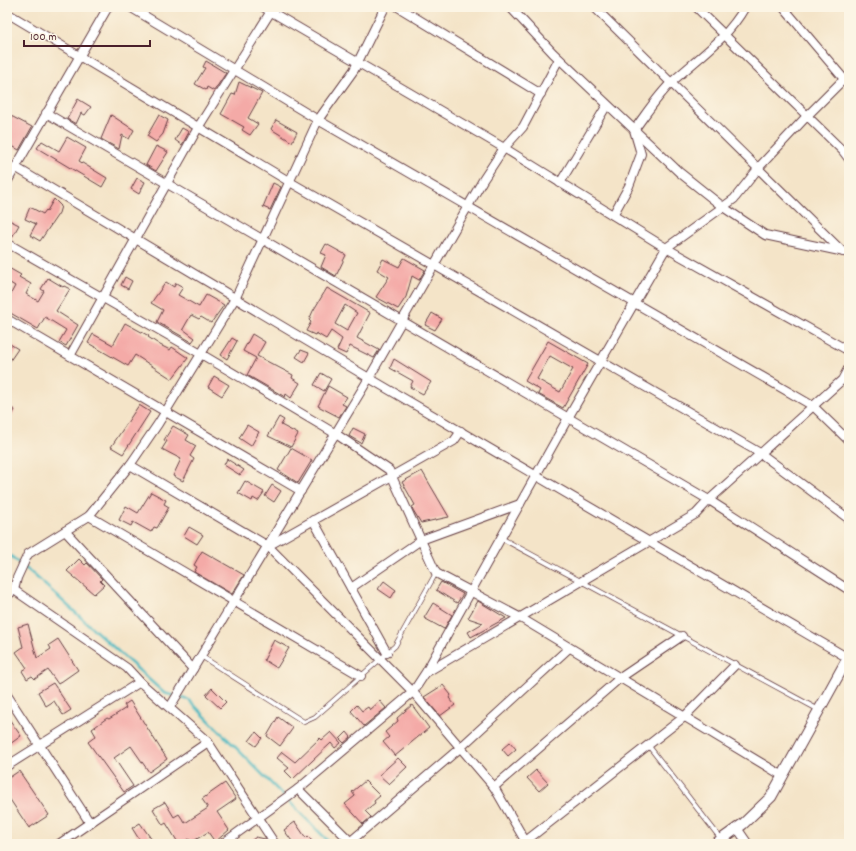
<svg xmlns="http://www.w3.org/2000/svg" width="856" height="851" font-family="Dekko,sans-serif">
  <rect width="100%" height="100%" fill="#fcf5e5"/>
  <filter id="ink" filterUnits="userSpaceOnUse"><feTurbulence type="fractalNoise" baseFrequency=".025" numOctaves="2"/><feDisplacementMap in="SourceGraphic" scale="8" xChannelSelector="R" yChannelSelector="G"/><feConvolveMatrix kernelMatrix="1 2 1 2 8 2 1 2 1" color-interpolation-filters="sRGB"/></filter>
  <filter id="wash" filterUnits="userSpaceOnUse"><feTurbulence type="fractalNoise" baseFrequency=".012" numOctaves="4" result="noise"/><feDisplacementMap in="SourceGraphic" scale="16" xChannelSelector="R" yChannelSelector="G"/><feGaussianBlur stdDeviation="0.9" result="paint"/><feColorMatrix in="noise" values="0 0 0 0 0 0 0 0 0 0 0 0 0 0 0 0 0 1.4 0 .05"/><feComposite in="paint" operator="in"/></filter>
  <g filter="url(#wash)">
    <rect width="100%" height="100%" fill="#f4e4c8"/>
    <g fill="none" stroke-linecap="round" stroke-linejoin="round">
      <path stroke="#4ab9c2" stroke-width="2.5" d="M7,553L34,575L164,693L189,700L331,844"/>
    </g>
    <g id="blocks">
      <g fill="#f4aaa7" fill-rule="evenodd">
        <path d="M206,61L226,73L214,91L207,87L206,90L195,84L205,68L203,67Z"/>
        <path d="M239,82L262,93L248,118L258,124L250,135L242,130L244,127L221,114L232,94L235,95Z"/>
        <path d="M78,99L91,107L85,115L81,113L76,124L67,119Z"/>
        <path d="M111,115L134,130L129,139L122,135L119,149L101,139Z"/>
        <path d="M159,115L168,120L163,134L156,142L147,136Z"/>
        <path d="M11,116L32,127L19,150L7,143V124Z"/>
        <path d="M276,120L297,132L292,142L271,129Z"/>
        <path d="M182,128L189,132L182,145L175,140Z"/>
        <path d="M67,137L86,148L79,161L107,178L102,187L37,148L42,141L59,151Z"/>
        <path d="M156,146L168,152L156,171L146,165Z"/>
        <path d="M137,178L145,182L139,194L131,189Z"/>
        <path d="M273,183L281,187L270,210L263,207Z"/>
        <path d="M54,199L61,206L59,213L40,241L30,235L36,224L25,219L30,207L43,214L46,210L47,211Z"/>
        <path d="M7,219L19,225L11,239L7,238Z"/>
        <path d="M326,244L346,255L336,276L321,267L326,255L321,253Z"/>
        <path d="M404,258L425,270L419,280L412,276L406,297L398,309L376,297L389,277L377,270L383,259L399,267Z"/>
        <path d="M7,267L21,275L19,277L31,284L26,294L38,301L44,291L41,289L48,278L63,287L64,286L70,289L56,311L78,325L66,346L59,342L66,330L45,317L38,329L7,311V301L15,286L7,281Z"/>
        <path d="M125,277L132,281L128,289L121,285Z"/>
        <path d="M166,282L174,287L176,283L183,287L178,295L199,307L206,295L224,305L211,323L201,317L199,319L191,315L183,329L195,338L192,342L157,322L163,310L151,303Z"/>
        <path d="M327,288L370,313L357,338L379,350L374,358L350,346L346,354L337,350L342,339L331,331L326,339L316,333L315,335L306,331L311,322L309,320L313,311ZM345,305L357,313L347,331L335,324Z"/>
        <path d="M432,313L442,319L435,330L425,325Z"/>
        <path d="M125,323L149,336L148,337L160,345L170,350L172,347L188,358L172,379L135,355L128,366L88,343L93,334L113,345Z"/>
        <path d="M252,334L265,342L257,356L293,375L292,378L300,383L291,398L286,394L285,397L247,375L256,358L243,351Z"/>
        <path d="M232,338L237,341L227,359L221,355Z"/>
        <path d="M548,341L588,364L563,408L538,394L540,390L525,381ZM550,356L573,369L560,392L537,379Z"/>
        <path d="M10,344L18,349L7,365V348Z"/>
        <path d="M301,350L309,353L304,362L296,357Z"/>
        <path d="M394,359L431,382L423,394L410,387L413,381L390,368Z"/>
        <path d="M321,373L331,379L324,391L314,385Z"/>
        <path d="M214,376L229,385L222,396L208,387Z"/>
        <path d="M328,386L347,397L342,404L346,406L339,417L318,406Z"/>
        <path d="M139,405L150,412L123,454L111,447Z"/>
        <path d="M7,406L15,410L7,424Z"/>
        <path d="M279,417L284,420L281,425L298,434L291,447L268,436Z"/>
        <path d="M247,425L259,432L251,446L239,438Z"/>
        <path d="M173,426L189,435L186,440L196,446L190,456L194,459L183,481L173,476L181,459L162,449L167,441L164,440Z"/>
        <path d="M353,428L365,434L361,443L349,436Z"/>
        <path d="M291,448L312,460L298,483L278,470Z"/>
        <path d="M227,459L244,470L240,475L224,465Z"/>
        <path d="M422,471L449,517L421,523L413,510L412,507L415,505L402,482Z"/>
        <path d="M245,481L264,492L258,501L253,498L252,501L238,493Z"/>
        <path d="M272,485L281,491L274,502L265,496Z"/>
        <path d="M151,492L166,500L164,504L169,507L157,528L154,527L151,532L133,522L131,526L119,520L126,506L138,513Z"/>
        <path d="M189,527L203,535L197,544L184,536Z"/>
        <path d="M202,551L244,575L232,594L194,572L197,567L194,565Z"/>
        <path d="M79,559L85,565L87,563L102,579L100,581L104,585L94,594L67,571Z"/>
        <path d="M384,581L396,590L391,598L378,589Z"/>
        <path d="M441,582L463,594L457,603L436,590Z"/>
        <path d="M478,601L506,618L471,637L468,632L483,623L468,618Z"/>
        <path d="M433,603L452,615L444,629L424,618Z"/>
        <path d="M28,624L37,658L51,649L49,645L58,639L78,670L58,684L48,670L35,679L32,676L27,679L22,671L27,668L16,652L23,647L18,627Z"/>
        <path d="M274,640L289,648L277,668L264,660Z"/>
        <path d="M53,683L71,710L63,715L54,701L46,706L38,692Z"/>
        <path d="M443,685L451,695L449,698L455,705L440,716L424,697Z"/>
        <path d="M212,688L226,702L220,708L206,695Z"/>
        <path d="M130,701L167,759L149,772L131,746L114,758L133,786L124,792L88,742L96,736L92,729L107,718L109,719L126,708L124,705Z"/>
        <path d="M380,701L386,708L364,726L351,711L357,705L362,711L368,707L370,710Z"/>
        <path d="M412,705L429,728L395,756L383,742L389,737L385,732L398,721L397,718Z"/>
        <path d="M7,716L21,736L10,744L7,741Z"/>
        <path d="M278,717L293,728L280,746L267,736Z"/>
        <path d="M256,732L262,738L256,746L249,741Z"/>
        <path d="M331,732L341,743L335,748L331,743L293,779L285,771L289,768L277,758L282,752L295,762L320,738L322,740Z"/>
        <path d="M347,732L351,737L344,743L340,739Z"/>
        <path d="M510,742L516,749L508,756L502,749Z"/>
        <path d="M398,758L407,767L389,784L379,775Z"/>
        <path d="M536,770L548,783L539,791L527,778Z"/>
        <path d="M19,771L49,815L29,828L7,795V779Z"/>
        <path d="M365,781L380,796L374,801L375,803L365,811L371,817L363,824L345,804L355,796L352,792Z"/>
        <path d="M225,783L236,799L217,812L229,830L215,842L208,832L192,842L189,839L179,844L166,823L163,825L153,809L165,802L174,817L179,814L185,823L208,808L202,799Z"/>
        <path d="M295,822L306,838L308,836L314,844H294L284,830Z"/>
        <path d="M140,823L152,840L146,844H142L132,828Z"/>
        <path d="M256,837L265,839L268,844H255L252,840Z"/>
      </g>
    </g>
  </g>
  <g filter="url(#ink)">
    <use href="#blocks" fill-opacity="0" stroke="#643d43" stroke-width="1"/>
    <g fill="none" stroke-linecap="round" stroke-linejoin="round">
      <g stroke="#643d43" stroke-width="5.5">
        <g id="service">
          <path d="M501,538L819,710"/>
          <path d="M201,656L304,722L315,717L395,646L436,573"/>
          <path d="M648,745L721,839"/>
        </g>
      </g>
      <g stroke="#643d43" stroke-width="10">
        <g id="minor">
          <path d="M130,7L318,120L813,406L849,441"/>
          <path d="M263,7L504,148L666,248L849,351"/>
          <path d="M398,7L541,94"/>
          <path d="M510,7L553,53L679,172L723,207L765,235L849,253"/>
          <path d="M594,7L843,252"/>
          <path d="M696,7L843,151L849,159"/>
          <path d="M783,7L849,85"/>
          <path d="M847,7L849,10"/>
          <path d="M7,13L290,182L760,453L849,519"/>
          <path d="M46,113L709,500L849,590"/>
          <path d="M15,167L369,378L848,658"/>
          <path d="M7,182L108,7"/>
          <path d="M560,183L607,105"/>
          <path d="M613,215L629,186L641,154L634,130C646,114 658,95 673,81C699,57 727,39 745,7"/>
          <path d="M7,243L201,354L336,434L389,470L436,573L519,617L783,776"/>
          <path d="M7,319L301,491"/>
          <path d="M70,356L199,126L273,8"/>
          <path d="M130,465L268,546L413,692L494,787L527,844"/>
          <path d="M89,516L361,676"/>
          <path d="M313,520L387,653"/>
          <path d="M65,531L193,669"/>
          <path d="M268,546L454,441L461,431"/>
          <path d="M351,588L421,540L520,504"/>
          <path d="M14,590L127,668L140,682L208,742L275,844"/>
          <path d="M7,596L14,590L17,578L28,554L89,516L130,465L158,424L236,297L318,120L354,70L385,7"/>
          <path d="M427,672L696,514L709,500L842,380L849,367"/>
          <path d="M7,695L90,823"/>
          <path d="M170,707L369,378L483,180L504,148L523,127L559,59"/>
          <path d="M7,766L140,682"/>
          <path d="M494,787L620,678L682,636"/>
          <path d="M298,789L353,844"/>
          <path d="M737,828L748,844"/>
          <path d="M351,841L460,748L569,648"/>
          <path d="M59,844L208,742"/>
          <path d="M222,844L298,789L413,692L426,672L568,418L666,248L734,199L761,165L806,117L840,83L849,77"/>
          <path d="M522,844L684,717L735,665"/>
        </g>
      </g>
      <g stroke="#643d43" stroke-width="12">
        <path id="tertiary" d="M715,844L743,824L771,797L849,656"/>
      </g>
      <use href="#service" stroke="#fff" stroke-width="4"/>
      <use href="#minor" stroke="#fff" stroke-width="8"/>
      <use href="#tertiary" stroke="#fff" stroke-width="10"/>
    </g>
  </g>
  <rect width="856" height="851" fill="none" stroke="#fcf5e5" stroke-width="24"/>
  <path d="M24 40v6h126v-6" fill="none" stroke="#4a1f2b" stroke-width="2"/>
  <text x="30" y="40" font-size="12" fill="#4a1f2b" stroke="#fcf5e5" stroke-width="3" paint-order="stroke">100 m</text>
</svg>
